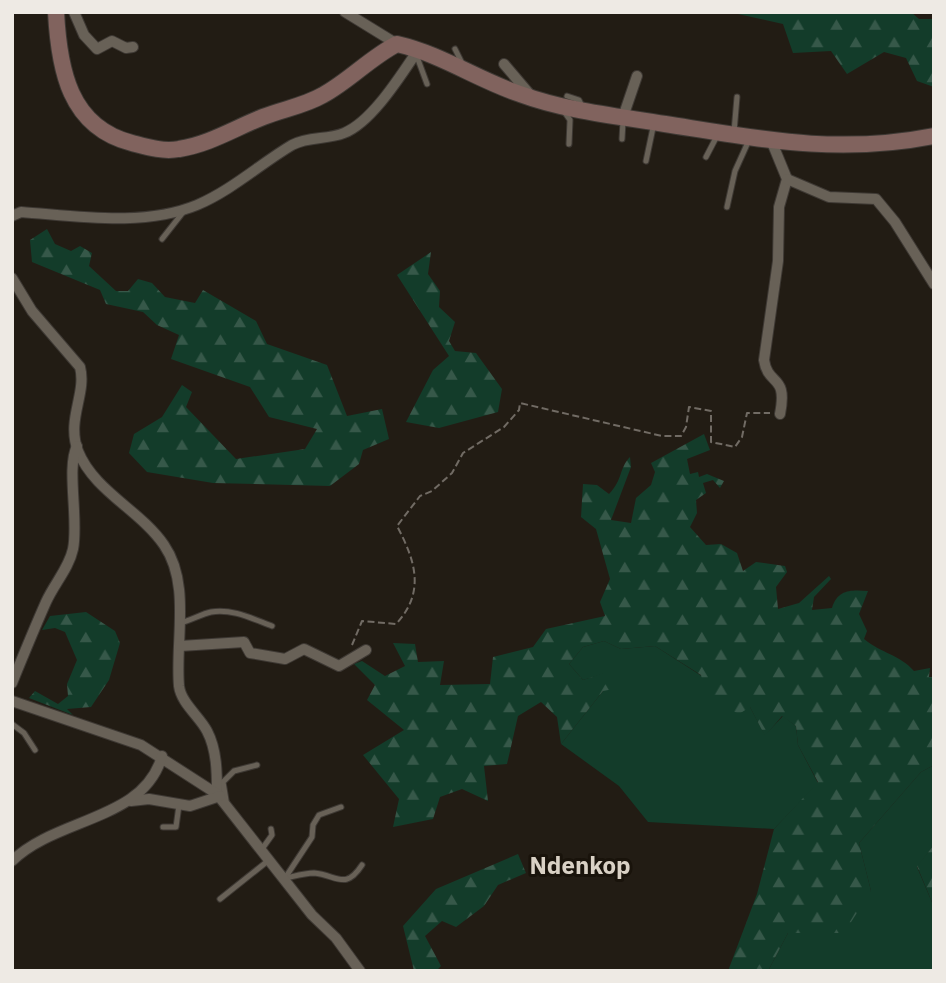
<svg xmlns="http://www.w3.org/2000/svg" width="946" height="983" font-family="'IBM Plex Sans',sans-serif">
  <defs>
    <pattern id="forest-firs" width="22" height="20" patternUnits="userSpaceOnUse" patternTransform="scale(1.75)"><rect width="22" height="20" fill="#133c2a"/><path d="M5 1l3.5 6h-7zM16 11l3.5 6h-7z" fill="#365849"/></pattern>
  </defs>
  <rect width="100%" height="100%" fill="#221c14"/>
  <g fill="#133c2a">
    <path d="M604,641L621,649L655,646L750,707L765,735L783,716L796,726L798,745L818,783L774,829L648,822L619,786L561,744L603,691L612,671L583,680L569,664L583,647Z"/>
    <path d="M934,765V845L917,867L934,907V971H768L788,933L871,891L859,843L921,772Z"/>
  </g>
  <g fill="url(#forest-firs)">
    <path d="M729,12H911L919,19H934V87L917,81L906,58L884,52L847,74L831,51L793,53L783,24Z"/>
    <path d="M47,229L55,244L71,251L80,246L92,253L89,266L116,291H128L138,279L152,283L165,297L195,303L203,290L256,321L267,344L327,365L347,416L382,409L389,439L363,450L359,464L330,486L213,483L147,472L129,453L134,434L162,417L182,385L192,392L186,407L236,459L305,449L317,429L269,417L250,387L171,359L179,335L157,325L143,312L106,304L100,290L32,262L30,240Z"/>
    <path d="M431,252L428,274L440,291L439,307L455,322L449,341L455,351L476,353L502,389L498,412L439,428L406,422L433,370L449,356L397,275Z"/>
    <path d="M704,434L710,450L687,459L690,474L698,472L699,477L707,474L724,481L720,488L713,480L703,483L706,493L696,500L697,513L690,527L706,545L721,544L737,553L743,571L756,562L785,566L787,572L776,587L778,609L799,603L829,576L831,579L814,597L812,610L832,608C838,589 851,590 868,591L859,614L867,631L864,639C881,653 900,655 914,671L930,668L929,677H934V765L921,772L859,843L871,891L844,933H788L768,971H728L757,894L774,829L818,782L798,745L796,726L782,716L765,736L750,707L739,714L706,697L701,675L655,646L621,649L604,641L583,647L569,664L583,680L612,670L619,688L603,691L561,744L557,717L541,702L518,716L507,764L484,766L488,801L462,789L440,797L433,819L393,827L399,799L363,755L404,730L367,700L375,685L354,664L362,661L385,676L405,666L393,643L415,644L418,662L444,661L440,685L490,684L493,657L533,647L546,629L605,616L600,602L610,579L596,529L581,517L583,484L597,485L609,494C623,480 619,468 630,457L631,467L611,520L631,523L636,498L651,485L655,472L651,463Z"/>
    <path d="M86,612L115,631L120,643L109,680L91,707L67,709L73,715L29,698L35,691L58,704L68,696L67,684L77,660L65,632L55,628L42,630L50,616Z"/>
    <path d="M934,845V907L917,866Z"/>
    <path d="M518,854L526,873L498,885L484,906L456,927L442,921L425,936L441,966L436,971H414L403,926L436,889Z"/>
  </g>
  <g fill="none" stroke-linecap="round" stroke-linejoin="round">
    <g stroke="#3e3934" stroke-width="7">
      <g id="lane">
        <path d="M455,49L462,63"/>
        <path d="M416,54L427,84"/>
        <path d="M567,96L579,100L583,108"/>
        <path d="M563,110L570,120L569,144"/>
        <path d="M734,132L737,97"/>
        <path d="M622,139L623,121"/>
        <path d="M706,157L718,134"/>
        <path d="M646,161L654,123"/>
        <path d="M727,207L735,171L749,140"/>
        <path d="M162,239L184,211"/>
        <path d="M179,623C190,621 201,614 211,612C231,608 253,619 272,626"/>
        <path d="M12,724L24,733L35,750"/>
        <path d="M226,800L223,782L234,771L257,765"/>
        <path d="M163,827H176L179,805"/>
        <path d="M262,849L272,835L271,829"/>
        <path d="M285,878L312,837L313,825L319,815L341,807"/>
        <path d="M286,878C295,876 305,873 314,873C337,875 345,891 362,865"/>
        <path d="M220,899L269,860"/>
      </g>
    </g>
    <g stroke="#3e3934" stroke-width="12">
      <g id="street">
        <path d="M74,12L84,35L97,49L112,41L126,48L133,47"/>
        <path d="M345,12L397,44"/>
        <path d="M504,64L532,97"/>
        <path d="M623,117L637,76"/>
        <path d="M771,140L787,179L779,207L778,261L764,360C768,387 788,373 780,414"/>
        <path d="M787,179L829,197L876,199L895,222L934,284"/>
        <path d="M12,216L21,212C77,216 144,227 197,205C232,190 260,164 292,145C309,136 327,140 344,133C372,122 401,75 418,50"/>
        <path d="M12,278L32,311L80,367C87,394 66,419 78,451C94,491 140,510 164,545C191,584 175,641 179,686C181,703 200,717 207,731C217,750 217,773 217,794"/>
        <path d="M180,646L244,642L250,653L285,659L304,649L339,666L366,650"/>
        <path d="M12,683C23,656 34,629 46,602C54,584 69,568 73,549C79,520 66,468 77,446"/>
        <path d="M12,701L141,745L217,794L312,915L336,938L360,971"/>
        <path d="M131,801L149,799L190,806L220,796"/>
        <path d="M12,861C57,817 144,821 162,756"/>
      </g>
    </g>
    <g stroke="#3e3934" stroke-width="18">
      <path id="secondary" d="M56,12C59,69 69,127 132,143C147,147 163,152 179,149C210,144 235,128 263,117C283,109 304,106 323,95C349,81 371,57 397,44C441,54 478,80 520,94C566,111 617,116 665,124C760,139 837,155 934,136"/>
    </g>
    <path stroke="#716b64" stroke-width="2" stroke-dasharray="7 3.5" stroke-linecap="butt" d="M352,645L362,621L396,624C426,592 415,560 397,526L420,496L432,491L452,473L463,453L504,427L519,410L520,403L662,436H681L686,427L689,407L711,411V442L735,447L742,437L747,413H770"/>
    <use href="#lane" stroke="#686157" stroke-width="5"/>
    <use href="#street" stroke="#686157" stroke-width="10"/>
    <use href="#secondary" stroke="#81635e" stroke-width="16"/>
  </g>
  <g text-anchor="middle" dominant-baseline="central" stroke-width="6" stroke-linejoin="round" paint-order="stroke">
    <g font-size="24" font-weight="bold" fill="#d9d1c5" stroke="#19130b">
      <text x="580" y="865">Ndenkop</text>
    </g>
  </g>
  <rect width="946" height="983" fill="none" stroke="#eeeae4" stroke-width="28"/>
</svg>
